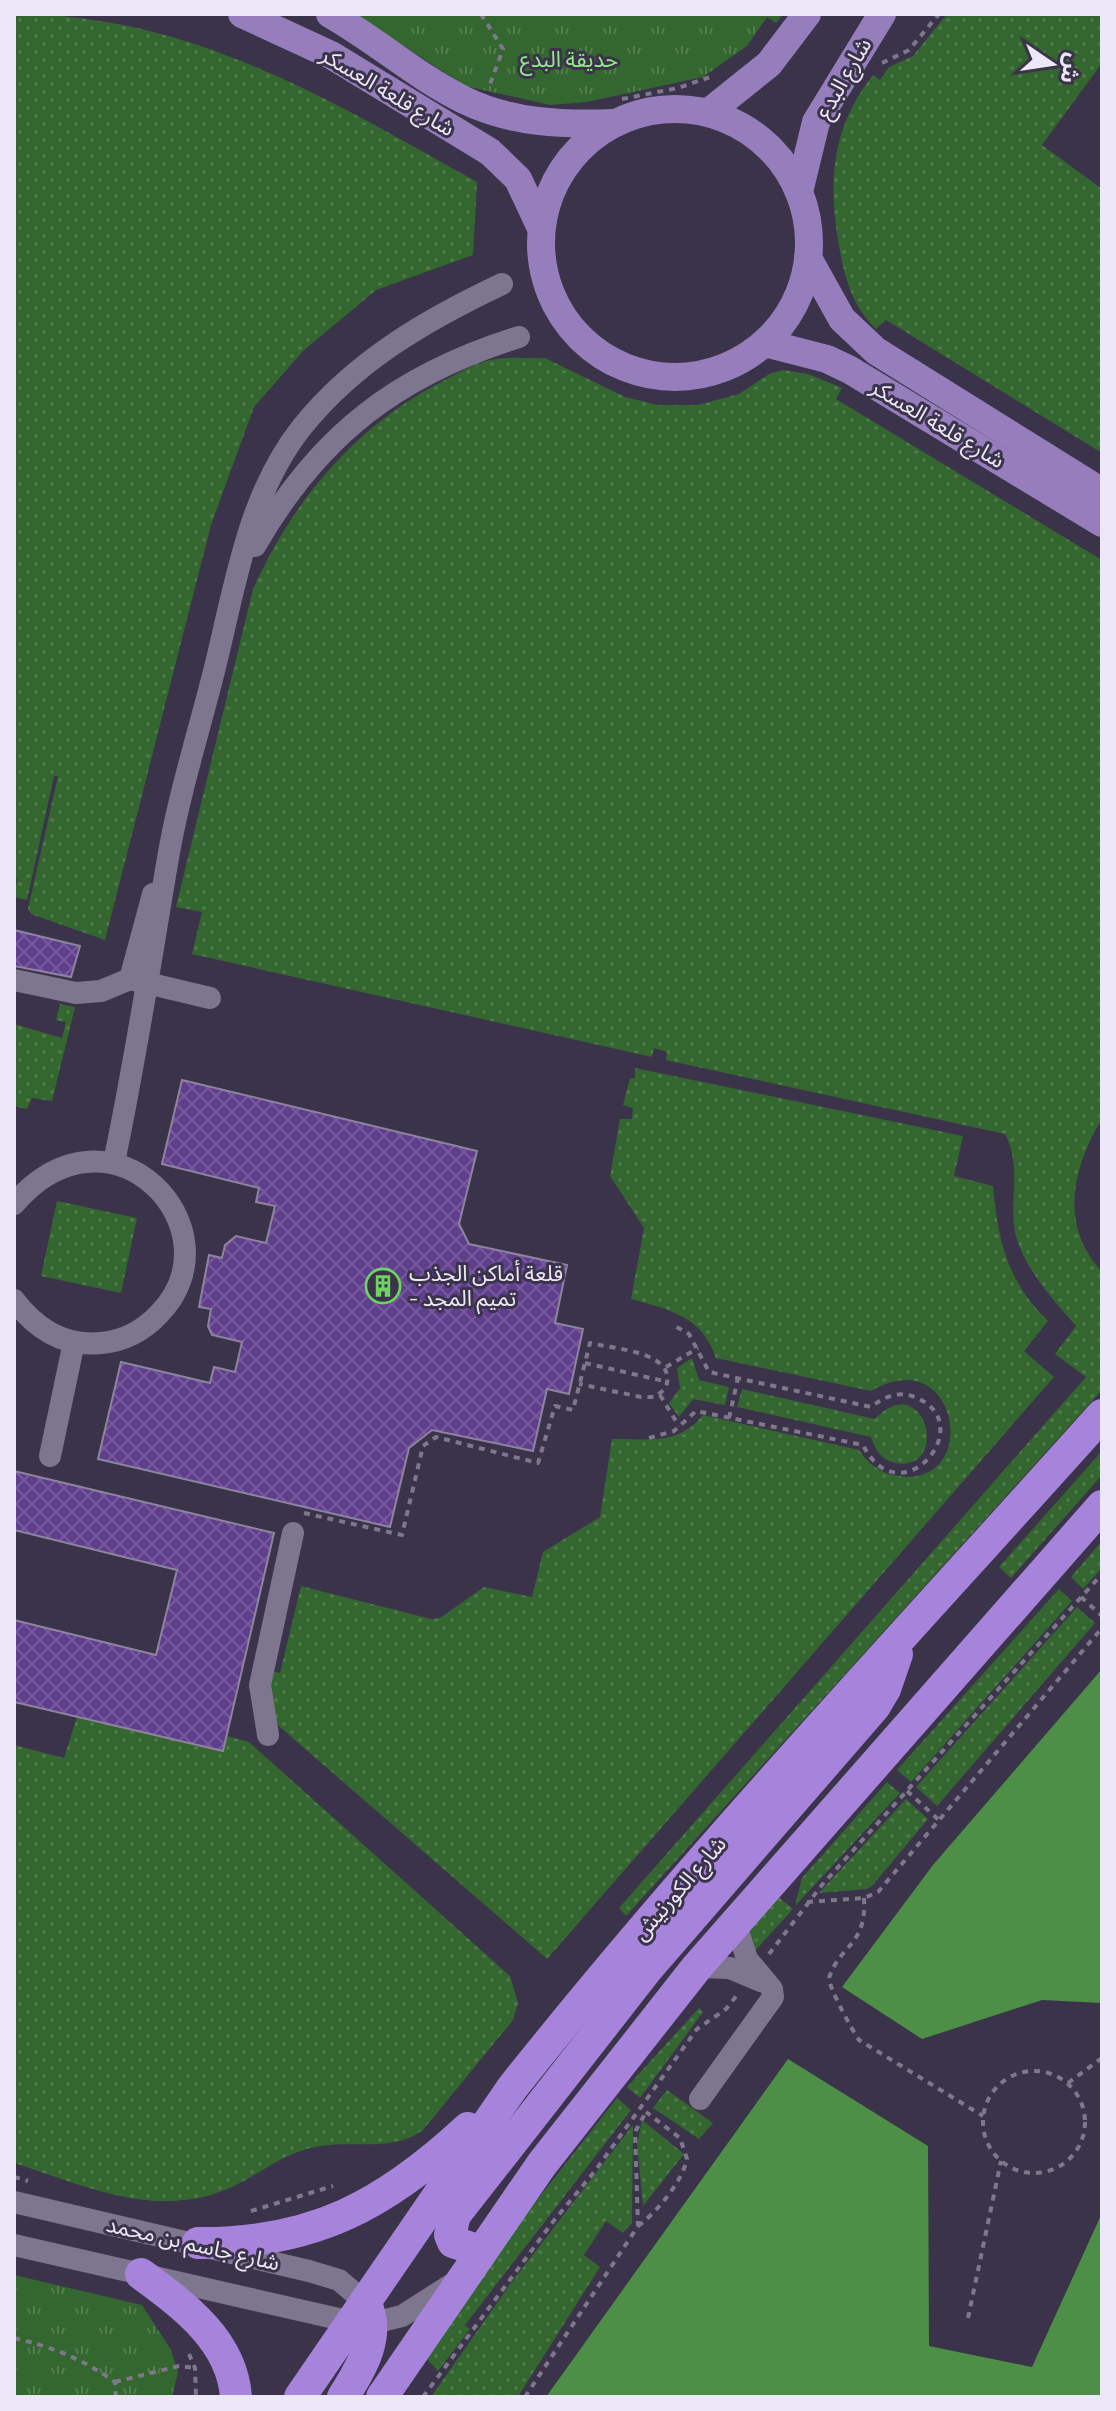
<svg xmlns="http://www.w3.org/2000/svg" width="1116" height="2411" font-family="Manrope,'Noto Sans Arabic',sans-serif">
  <defs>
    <pattern id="grass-dots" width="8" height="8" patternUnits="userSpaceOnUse" patternTransform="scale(2)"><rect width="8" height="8" fill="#34662f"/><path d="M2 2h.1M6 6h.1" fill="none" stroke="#527c4e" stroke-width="1.8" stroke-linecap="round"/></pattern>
    <pattern id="park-tufts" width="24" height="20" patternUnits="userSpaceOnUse" patternTransform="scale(2)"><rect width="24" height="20" fill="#34662f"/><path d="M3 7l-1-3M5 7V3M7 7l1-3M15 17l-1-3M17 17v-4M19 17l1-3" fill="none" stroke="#527c4e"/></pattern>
    <pattern id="building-cross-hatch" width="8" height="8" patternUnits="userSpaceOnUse" patternTransform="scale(2)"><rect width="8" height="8" fill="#5f3e8c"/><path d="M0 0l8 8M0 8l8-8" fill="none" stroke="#765a9d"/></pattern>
  </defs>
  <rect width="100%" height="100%" fill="#3b334a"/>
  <g fill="url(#grass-dots)">
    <path d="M14,14C189,14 329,99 477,182L473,255L376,290L303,351L254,407L211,525L105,940L31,914L28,909L58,776H54L27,900L14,897L17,879L14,878Z"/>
    <path d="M947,14H1102V63L1042,145L1102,189V453L886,320L876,329C850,303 844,275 838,240C828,178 833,125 873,75L880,80L889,67L913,56Z"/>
    <path d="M545,358L625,397L658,405H698L739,394L769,374L783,370L808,374L842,388L836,399L1102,560V1119C1072,1168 1059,1225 1102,1272V1390L626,1916L619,1908L1086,1377L1055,1354L1076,1326C1053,1299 1023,1268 1015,1232C1009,1198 1022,1166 1005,1134L666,1060L667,1052L654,1048L652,1057L192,954L202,912L176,907L253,589C294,499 356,425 445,380C459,373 475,363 490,360C507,356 528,359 545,358Z"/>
    <path d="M60,1004L75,1007L52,1101L32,1098L27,1109L14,1106V1024L62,1038L66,1022L56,1020Z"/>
    <path d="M635,1068L963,1136L954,1176L993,1186C998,1241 1007,1281 1048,1321L1024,1351L1054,1377L547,1959L273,1721L269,1671L280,1673L301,1586L431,1619L440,1618L484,1587L532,1597L543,1552L600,1517L612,1439C649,1438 676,1447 703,1415L859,1450C868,1464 881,1474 899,1476C982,1488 959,1339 871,1391L716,1358C702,1316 670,1310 631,1299L644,1228L610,1176L620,1119H632L633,1108L623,1105L630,1078H635Z"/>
    <path d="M57,1201L137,1218L121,1293L41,1276Z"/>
    <path d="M692,1358L699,1380L729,1387L725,1405L693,1399L679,1417L669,1403L680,1388L677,1368Z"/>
    <path d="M742,1389L875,1419C925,1367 952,1473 895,1463C881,1460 875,1449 871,1437L737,1407Z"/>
    <path d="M1102,1451V1475L1011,1578L999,1567Z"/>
    <path d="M1102,1541V1568L1083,1589L1071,1577Z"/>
    <path d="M1059,1589L1072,1601L911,1782L897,1770Z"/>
    <path d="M1077,1607L1095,1623L937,1806L916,1787Z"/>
    <path d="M77,1717L222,1751L227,1736L249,1742L510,1976L518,2003L513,2020L423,2130C390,2154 349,2138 310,2148C277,2156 253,2180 222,2191C151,2218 83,2185 14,2163V1745L64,1758Z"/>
    <path d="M887,1782L900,1793L795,1906L802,1878Z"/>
    <path d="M906,1799L928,1819L873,1885L867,1889L819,1893Z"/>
    <path d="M776,1895L793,1909L753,1953C741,1928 761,1914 776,1895Z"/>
    <path d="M699,2008L703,2012L640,2098L627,2087Z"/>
    <path d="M667,2090L713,2123L699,2139L653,2108Z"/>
    <path d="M617,2098L631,2110L465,2325L470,2329L438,2371L427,2359L530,2209Z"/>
    <path d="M642,2120L684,2154L643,2206L637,2144Z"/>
    <path d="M633,2125L632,2223L623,2233L606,2221L584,2255L600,2267L519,2395L431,2397L511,2283Z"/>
  </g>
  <g fill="url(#park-tufts)">
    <path d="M355,14H783L776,23L767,17L747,46L703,77L587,102L550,105L465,86Z"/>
    <path d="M14,2275L142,2305L171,2350L178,2372L172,2397H14Z"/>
  </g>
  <g fill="#4d8f46">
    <path d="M1102,1669V2003L1042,2000L922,2039L842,1987L933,1865Z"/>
    <path d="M788,2059L928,2146L929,2346L1032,2367L1102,2213V2397H546Z"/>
  </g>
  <g fill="url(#building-cross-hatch)" stroke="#8d849f" stroke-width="2">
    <path d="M14,930L80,946L71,977L14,966Z"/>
    <path d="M182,1080L477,1151L459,1224L469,1244L567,1265L555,1323L583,1329L569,1394L547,1389L533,1451L432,1430L409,1448L390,1527L98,1459L121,1362L210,1383L214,1367L235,1372L242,1342L212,1335L208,1326L211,1309L199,1307L209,1255L222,1258L225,1245L236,1236L266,1243L275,1206L256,1202L259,1188L162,1164Z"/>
    <path d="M14,1471L274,1533L223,1751L14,1702V1620L156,1655L177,1570L14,1530Z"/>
  </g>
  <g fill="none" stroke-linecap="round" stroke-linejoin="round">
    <g stroke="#7f788c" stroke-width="4" stroke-dasharray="6 6" stroke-linecap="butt">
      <path d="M481,14L503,49L489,87"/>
      <path d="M882,63L909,50L939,14"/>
      <path d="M622,99L678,88L710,77"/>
      <path d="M585,1363L668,1382"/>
      <path d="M666,1367L698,1348"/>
      <path d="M660,1395L679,1426"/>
      <path d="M729,1418L738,1378"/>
      <path d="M649,1438L674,1431L696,1411L863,1445C900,1519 980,1425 917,1398C900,1390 885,1396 871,1407L709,1372L689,1334L675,1326"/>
      <path d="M304,1513L402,1535L423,1446L436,1437L538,1463L555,1406L573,1410L590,1343C614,1349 681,1352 665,1389L655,1397H641L579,1384"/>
      <path d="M1081,1597L1102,1616"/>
      <path d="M907,1791L939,1820"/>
      <path d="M864,1898C867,1946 840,1944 829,1978C829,1988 852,2030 859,2040L983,2116"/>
      <path d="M807,1902L864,1898L878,1892L1102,1628"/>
      <path d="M769,1954L822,1885L1102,1574"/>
      <circle cx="1034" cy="2122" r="51"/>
      <path d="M1068,2083L1102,2058"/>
      <path d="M14,2177L28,2181"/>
      <path d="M251,2211L333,2186"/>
      <path d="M638,2226C657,2212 682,2182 687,2159L680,2138L646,2112"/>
      <path d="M968,2318L1001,2161"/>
      <path d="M14,2338C52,2347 83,2359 115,2382L116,2397"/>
      <path d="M189,2354L195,2368L196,2397"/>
      <path d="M115,2382L179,2366L195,2368"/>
      <path d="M423,2397L552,2223L595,2171L697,2029L726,2009L738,1994"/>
      <path d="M525,2397L638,2226L635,2132L646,2112"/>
    </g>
    <g stroke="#7e758f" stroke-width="22">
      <path d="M255,546C319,435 397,375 519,337"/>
      <path d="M130,979L153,894"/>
      <path d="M14,980L76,993L101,991L130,979L210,998"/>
      <path d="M114,1162C135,1063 150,964 167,864C178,795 201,726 217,659C236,580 250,492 302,427C355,361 426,320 502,284"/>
      <path d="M14,1204C111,1091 241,1230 159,1314C143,1331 125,1341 101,1343C64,1347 36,1329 14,1300"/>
      <path d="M50,1456L74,1342"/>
      <path d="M268,1735L260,1685L293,1533"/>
      <path d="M697,1967L730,1968L761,1981"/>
      <path d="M700,2099L773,1997L772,1989L747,1959L735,1921"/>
      <path d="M14,2202L309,2271L339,2280L365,2302"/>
      <path d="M14,2245L365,2325L402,2316L452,2284"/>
    </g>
    <g stroke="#967ebd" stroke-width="28">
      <path d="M242,14L331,55L490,152L518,179L541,228"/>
      <path d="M330,14C376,40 417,77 464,100C511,123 563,125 614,123"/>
      <circle cx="675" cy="243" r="134"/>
      <path d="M709,112L769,64L807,14"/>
      <path d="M799,192L816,122L882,14"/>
      <path d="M808,258L842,319L876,351L1102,492"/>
      <path d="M765,343L827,359L850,370L1102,523"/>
    </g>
    <g stroke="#a684dc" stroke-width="32">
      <path d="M198,2243C313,2244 385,2205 468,2128"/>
      <path d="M480,2251L453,2242L450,2235L455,2215L648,1968L875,1706L885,1689L897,1654"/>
      <path d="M141,2274C183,2305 232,2340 236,2397"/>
      <path d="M300,2397L512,2088C697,1855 903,1637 1102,1415"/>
      <path d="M343,2397C361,2368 382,2336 365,2302"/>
      <path d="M382,2397L542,2164L697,1967L1102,1506"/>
    </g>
  </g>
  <defs>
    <g id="building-ring" transform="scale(1.8)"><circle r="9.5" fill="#3b334a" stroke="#6dd361" stroke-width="1.5"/><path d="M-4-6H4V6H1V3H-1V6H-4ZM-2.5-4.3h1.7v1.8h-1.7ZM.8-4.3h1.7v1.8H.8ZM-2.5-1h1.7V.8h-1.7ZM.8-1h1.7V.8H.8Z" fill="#6dd361"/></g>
  </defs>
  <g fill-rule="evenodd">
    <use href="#building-ring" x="383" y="1286"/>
  </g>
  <g text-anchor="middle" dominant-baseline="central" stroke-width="6" stroke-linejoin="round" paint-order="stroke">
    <g font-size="22" fill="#94eb89" stroke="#3b334a">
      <text x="569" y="59">حديقة البدع</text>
    </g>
    <g font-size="22" fill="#ede8f7" stroke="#3b334a">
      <text transform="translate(843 78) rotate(-60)">شارع البدع</text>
      <text transform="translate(388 91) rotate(31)">شارع قلعة العسكر</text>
      <text transform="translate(938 423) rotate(31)">شارع قلعة العسكر</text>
      <text transform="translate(679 1888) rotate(-49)">شارع الكورنيش</text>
      <text transform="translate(193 2243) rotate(13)">شارع جاسم بن محمد</text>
    </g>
    <g font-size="22" fill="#ede8f7" stroke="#3b334a" text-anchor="start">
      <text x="409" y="1273">قلعة أماكن الجذب<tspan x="409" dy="25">- تميم المجد</tspan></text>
    </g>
  </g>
  <rect width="1116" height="2411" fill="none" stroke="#ede8f7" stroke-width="32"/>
  <g transform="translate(1052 64) rotate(103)" stroke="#3b334a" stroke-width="6" paint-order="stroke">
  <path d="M0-6L14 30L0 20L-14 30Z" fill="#ede8f7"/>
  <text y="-12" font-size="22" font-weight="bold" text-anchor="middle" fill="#ede8f7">ش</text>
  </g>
</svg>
